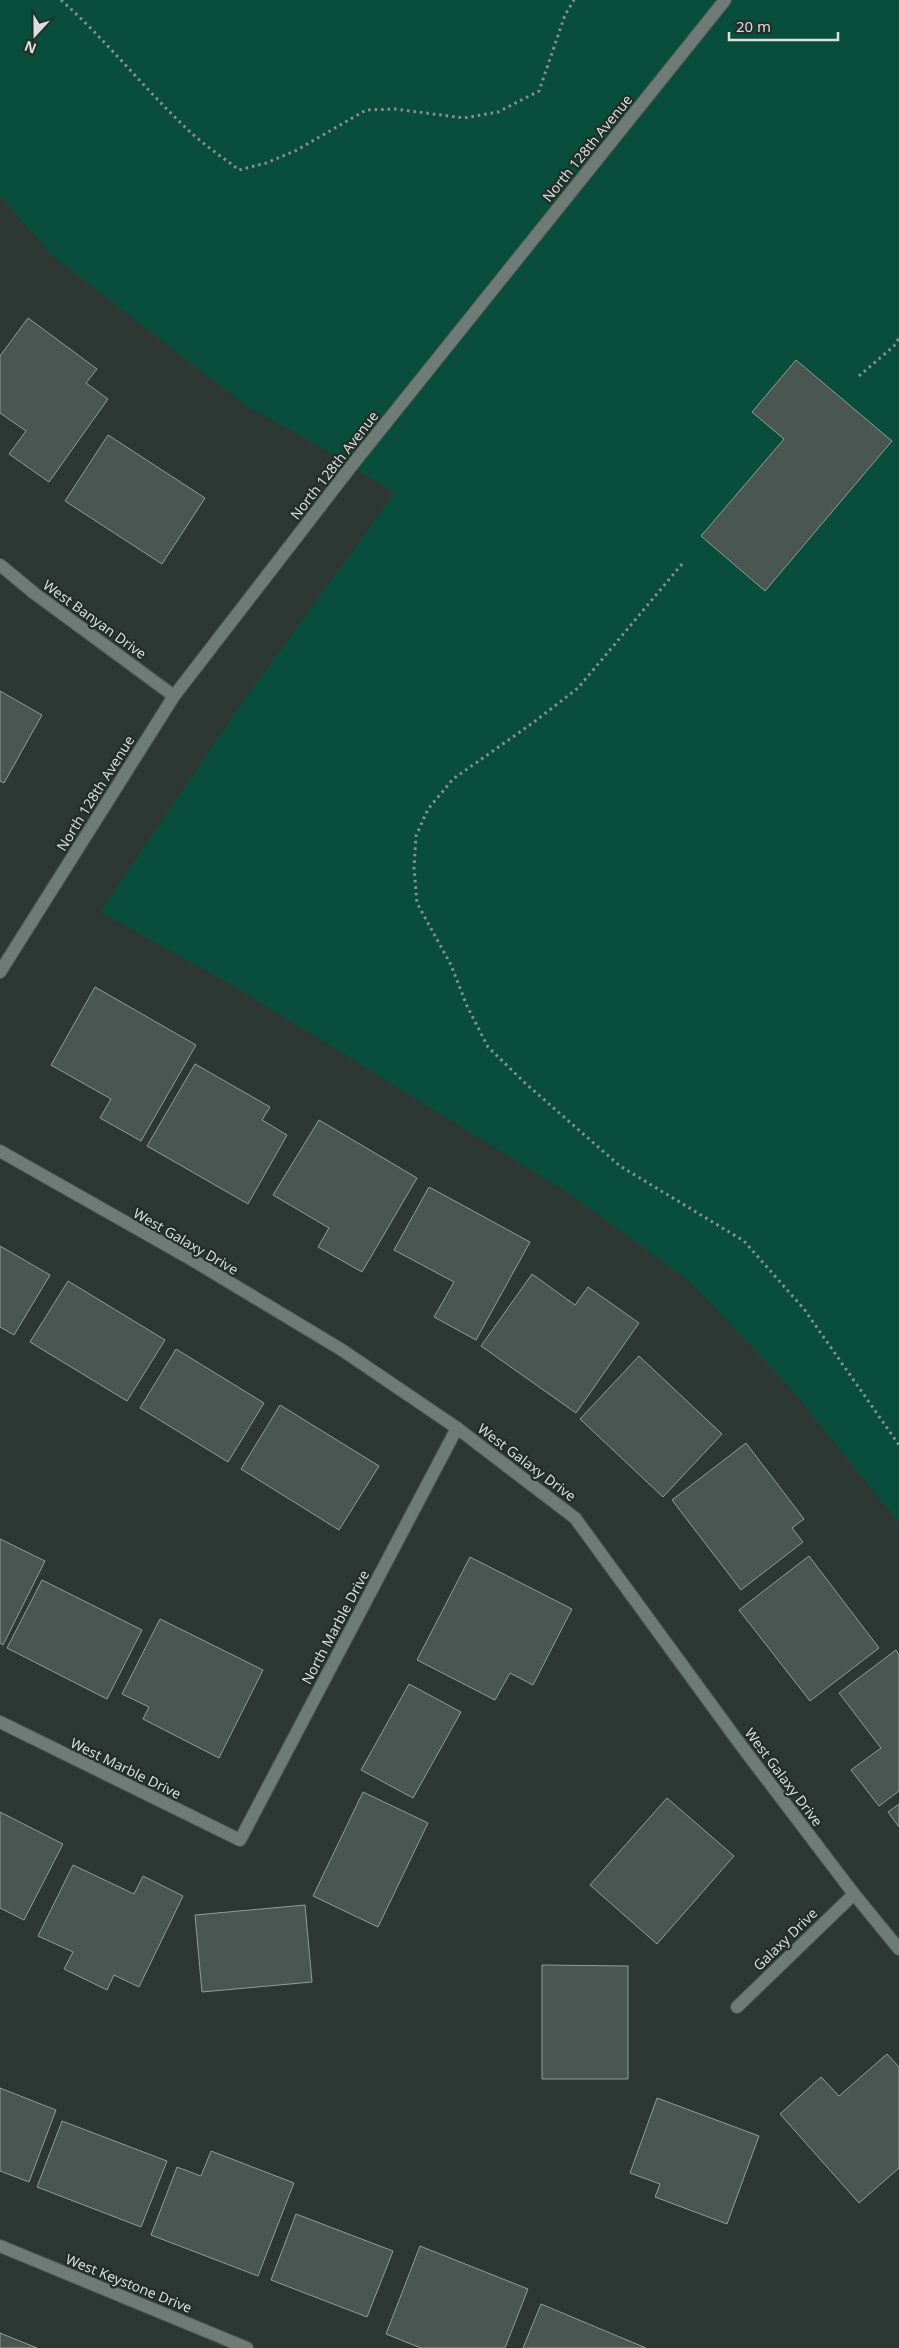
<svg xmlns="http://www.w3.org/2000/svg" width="899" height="2348" font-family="'Noto Sans',sans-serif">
  <rect width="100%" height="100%" fill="#2d3834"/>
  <path fill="#094e3c" d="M0,0H899V1523L788,1385L689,1281L570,1194L232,985L100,912L240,706L395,493L301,436L248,407L54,257L0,196Z"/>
  <g fill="#4a5651" stroke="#909e98">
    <path d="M28,318L97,369L86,383L108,399L49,482L9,454L26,431L0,413V356Z"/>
    <path d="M796,360L892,441L765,591L701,536L784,439L752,412Z"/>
    <path d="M108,435L205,498L162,564L65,501Z"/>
    <path d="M0,691L42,715L4,783L0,781Z"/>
    <path d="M95,987L196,1045L141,1141L100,1118L111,1099L51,1065Z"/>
    <path d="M195,1064L270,1107L262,1120L287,1135L248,1204L147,1146Z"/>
    <path d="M319,1120L417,1178L362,1272L318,1247L329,1228L273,1195Z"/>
    <path d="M429,1187L530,1242L476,1340L434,1317L454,1282L394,1250Z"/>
    <path d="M0,1246L50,1275L14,1335L0,1327Z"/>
    <path d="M532,1274L575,1305L588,1287L639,1323L576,1413L481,1346Z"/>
    <path d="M68,1281L165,1340L127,1401L30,1342Z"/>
    <path d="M176,1349L264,1403L228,1462L140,1408Z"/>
    <path d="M639,1356L722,1434L663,1497L580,1419Z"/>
    <path d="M280,1405L379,1466L339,1530L241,1469Z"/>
    <path d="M746,1443L804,1519L792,1528L803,1542L741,1590L672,1500Z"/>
    <path d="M0,1539L45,1561L3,1645L0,1643Z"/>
    <path d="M809,1556L879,1648L810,1701L739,1610Z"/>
    <path d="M470,1557L572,1609L533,1685L510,1673L495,1700L417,1660Z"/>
    <path d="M42,1580L142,1630L107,1699L7,1648Z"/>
    <path d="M160,1619L263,1670L219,1758L143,1719L149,1707L122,1694Z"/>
    <path d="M896,1650L899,1655V1791L879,1806L851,1770L881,1748L839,1693Z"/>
    <path d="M409,1684L461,1712L413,1798L361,1770Z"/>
    <path d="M363,1792L428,1823L378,1927L313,1896Z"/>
    <path d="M667,1798L734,1856L657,1944L590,1885Z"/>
    <path d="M899,1804V1827L888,1812Z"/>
    <path d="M0,1812L63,1844L24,1920L0,1908Z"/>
    <path d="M73,1865L134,1894L143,1876L183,1896L139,1987L114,1975L107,1990L64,1969L73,1952L38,1936Z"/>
    <path d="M305,1905L312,1982L202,1992L195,1915Z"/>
    <path d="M542,1965L628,1966V2079H542Z"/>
    <path d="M887,2054L899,2067V2168L859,2203L780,2114L821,2077L839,2096Z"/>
    <path d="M0,2088L56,2110L29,2182L0,2171Z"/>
    <path d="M657,2098L759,2136L727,2224L655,2197L660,2184L630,2173Z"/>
    <path d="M62,2121L167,2161L141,2227L37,2187Z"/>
    <path d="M211,2151L294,2183L258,2276L151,2235L177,2167L201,2176Z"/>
    <path d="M296,2214L393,2251L367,2317L271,2280Z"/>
    <path d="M420,2246L528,2289L505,2348H421L386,2334Z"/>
    <path d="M541,2304L646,2348H523Z"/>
    <path d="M0,2333L37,2348H0Z"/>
  </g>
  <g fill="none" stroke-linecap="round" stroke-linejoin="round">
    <g stroke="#4c5552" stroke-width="14">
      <g id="minor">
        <path d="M0,565L34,593L174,696"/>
        <path d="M0,972L174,696L353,464L725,0"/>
        <path d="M0,1151L189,1258L342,1350L457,1428L575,1518L740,1744L854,1894L899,1949"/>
        <path d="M0,1722L240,1840L457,1428"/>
        <path d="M737,2007L854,1894"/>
        <path d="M0,2246L247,2348"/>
      </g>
    </g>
    <g stroke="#88918d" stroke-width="3" stroke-dasharray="2.5 4" stroke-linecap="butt">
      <path d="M61,0C105,39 142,86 185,127C201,143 221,156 239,170L266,163L297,150L366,110L395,109L464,118L498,112L539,91L565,15L574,0"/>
      <path d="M859,376L894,346L899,338"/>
      <path d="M682,564L578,688L534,722L453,779L428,809L416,836L414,868L417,903L451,965L467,1006L488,1047L525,1083L620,1166L744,1241L804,1309L899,1445"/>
    </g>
    <use href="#minor" stroke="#6f7b76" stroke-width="12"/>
  </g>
  <g text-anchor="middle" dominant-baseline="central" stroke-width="4.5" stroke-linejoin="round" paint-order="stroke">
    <g font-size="14" fill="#d8dfdc" stroke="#232e2a">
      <text transform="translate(587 148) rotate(-51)">North 128th Avenue</text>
      <text transform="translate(334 465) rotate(-52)">North 128th Avenue</text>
      <text transform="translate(95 619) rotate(36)">West Banyan Drive</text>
      <text transform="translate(95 793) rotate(-58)">North 128th Avenue</text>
      <text transform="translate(186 1241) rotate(30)">West Galaxy Drive</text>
      <text transform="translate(527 1462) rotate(37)">West Galaxy Drive</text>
      <text transform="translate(335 1627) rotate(-62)">North Marble Drive</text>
      <text transform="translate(126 1768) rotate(26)">West Marble Drive</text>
      <text transform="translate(784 1777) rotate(53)">West Galaxy Drive</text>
      <text transform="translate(785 1939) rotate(-44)">Galaxy Drive</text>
      <text transform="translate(129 2283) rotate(22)">West Keystone Drive</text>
    </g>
  </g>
  <g transform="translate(35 35) rotate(201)" stroke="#232e2a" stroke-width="4" paint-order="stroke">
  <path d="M0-4L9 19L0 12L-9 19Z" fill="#d8dfdc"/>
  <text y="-8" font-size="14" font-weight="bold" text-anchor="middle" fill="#d8dfdc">N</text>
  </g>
  <path d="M729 32v8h109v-8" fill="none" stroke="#d8dfdc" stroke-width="2.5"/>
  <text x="736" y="32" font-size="15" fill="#d8dfdc" stroke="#232e2a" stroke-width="4" paint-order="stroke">20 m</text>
</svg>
